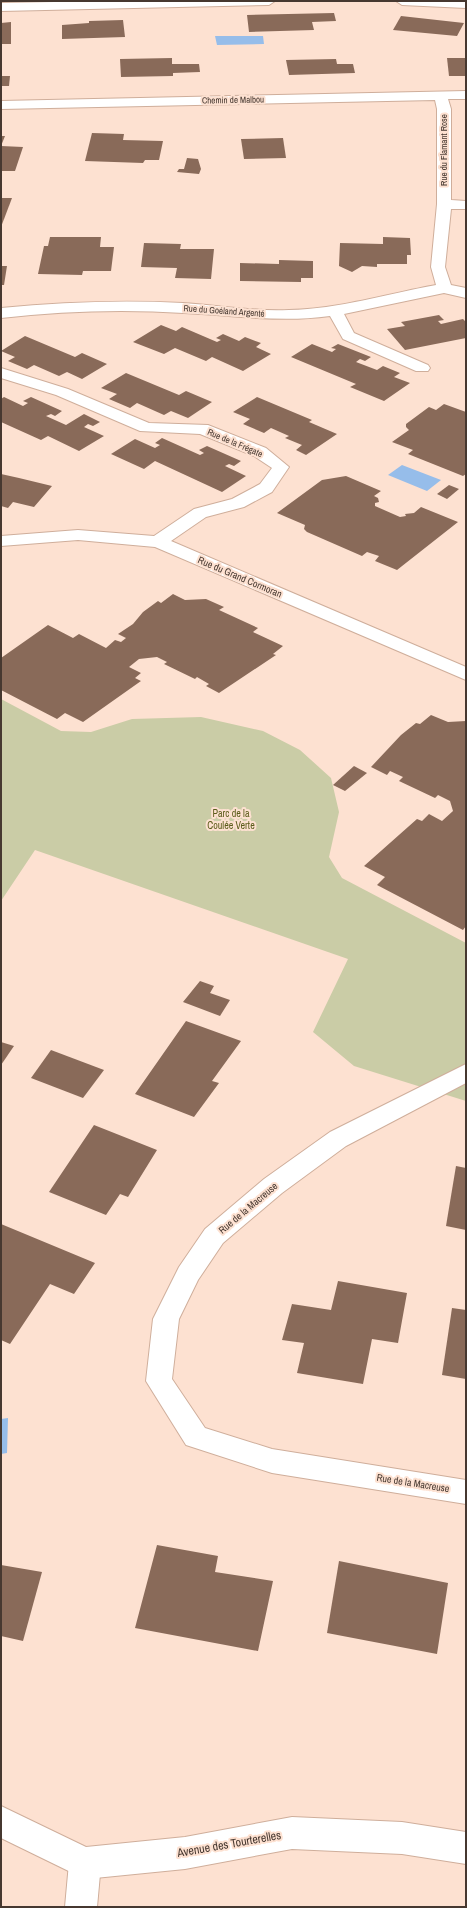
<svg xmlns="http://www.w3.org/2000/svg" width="467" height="1908" font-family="'Archivo Narrow',sans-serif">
  <rect width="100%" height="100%" fill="#fde1d1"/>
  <path fill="#cacca6" d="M1,699L61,731L91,732L132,719L201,717L263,731L300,750L331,778L339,812L329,857L342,878L466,943V1101L354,1066L313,1032L348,959L35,850L1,901Z"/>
  <g fill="#96bdea">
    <path d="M215,36H263L264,44L217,45Z"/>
    <path d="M402,465L441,480L427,491L388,475Z"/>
    <path d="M8,1418L7,1453L1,1454V1419Z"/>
  </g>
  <g fill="#896a59">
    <path d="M334,13L336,21L312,22L314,30L249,32L247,15Z"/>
    <path d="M401,16L464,23L457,36L393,30Z"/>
    <path d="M123,20L125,37L62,39V25L89,23V21Z"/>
    <path d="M11,22V44H1V23Z"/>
    <path d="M172,58V64H199L200,72L173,73V76L121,77L120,59Z"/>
    <path d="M447,58H466V76H449Z"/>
    <path d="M336,59L337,64H353L355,73L289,75L286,60Z"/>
    <path d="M1,76H10L9,86H1Z"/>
    <path d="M92,133L124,134L123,140L163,141L159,160H145L143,163L85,161Z"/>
    <path d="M1,136H5L1,146L23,147L15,171H1Z"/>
    <path d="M283,138L286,158L244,159L241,139Z"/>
    <path d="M187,158L198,159L201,169L199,174L177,172L179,169H184Z"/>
    <path d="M1,198H12L1,227Z"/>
    <path d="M50,237H101L100,247H114L111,271H83L82,275L38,274L44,246H48Z"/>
    <path d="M383,237L410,238L411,255H407V264H377V267L362,266L352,272L339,266L340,243L383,244Z"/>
    <path d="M144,243L181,244L180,249H214L211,279L175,278L177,268L141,267Z"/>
    <path d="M279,260L313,261V278H301V282L240,281V263L279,264Z"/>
    <path d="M1,266H7L4,285H1Z"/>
    <path d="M439,315L444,320L438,321L441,324L463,319L466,322V338L405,350L387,329L405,326L401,322Z"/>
    <path d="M161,325L176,331L182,327L217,342L221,340L216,338L223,334L239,341L245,337L261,343L256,347L271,354L243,371L212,357L206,361L175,348L164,354L133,342Z"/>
    <path d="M25,336L75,357L82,353L107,364L82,379L67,372L59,376L34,365L27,369L8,361L15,357L1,351Z"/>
    <path d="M312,344L332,352L336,349L331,348L338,344L371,357L365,361L360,359L356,362L377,370L383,366L400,373L394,377L410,383L384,401L350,387L356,384L291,357Z"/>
    <path d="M126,373L179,395L186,391L212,402L188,418L171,411L164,415L137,403L130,408L109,399L117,394L101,388Z"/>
    <path d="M4,397L23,406L28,403L23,401L31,397L62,411L55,416L51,414L46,416L66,425L84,414L100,422L93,426L88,424L84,427L104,436L79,451L48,436L41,440L1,422V399Z"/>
    <path d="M257,397L312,420L309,422L337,434L306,455L296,450L302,445L285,438L289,436L271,428L264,433L243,424L250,419L233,412Z"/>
    <path d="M444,404L466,412V474L463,476L408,454L413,450L392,442L409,430L406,427V424L429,407L436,410Z"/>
    <path d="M162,438L200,455L204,453L199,450L207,446L241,461L234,466L229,464L225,466L246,476L222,492L155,461L144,469L111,454L135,439L155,448L160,445L155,443Z"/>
    <path d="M1,474L19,478L52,486L34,507L13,502L8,508L1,506Z"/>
    <path d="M346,476L381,491L374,496L378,498L379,502L375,503V506L400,517L406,516L405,514L414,513L421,507L458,522L397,570L375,561L379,556L367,552L362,556L307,532L304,529L305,525L277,513L322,480Z"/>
    <path d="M449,485L459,489L447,499L437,494Z"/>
    <path d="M173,594L185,600L206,599L224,607L219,610L258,628L253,632L283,646L273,654L276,655L219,693L206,686L209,684L197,677L195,679L164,664L167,662L157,657L139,659L129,667L141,673L135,678L141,681L83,722L65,713L57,719L1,690V658L48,625L73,638L79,634L106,648L115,640L121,642L126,638L118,634L133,624L143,612L158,601L161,603Z"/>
    <path d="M431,715L448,722L466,721V926L463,930L377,885L385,877L364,866L417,819L422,821L429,814L442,821L453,811L450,801L438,795L435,798L399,781L403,777L390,771L387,775L371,767L401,735L416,723L420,724Z"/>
    <path d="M354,766L367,773L345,791L333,785Z"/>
    <path d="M200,981L214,986L210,993L230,1000L220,1016L183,1002Z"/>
    <path d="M186,1021L241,1041L212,1081L219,1083L194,1117L135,1094Z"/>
    <path d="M1,1042L14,1046L1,1065Z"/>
    <path d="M51,1050L104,1070L83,1098L31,1078Z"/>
    <path d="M94,1125L157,1150L128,1197L120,1194L106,1215L49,1192Z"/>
    <path d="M456,1166L466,1168V1230L446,1226Z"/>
    <path d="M1,1224L95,1263L74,1294L50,1284L10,1344L1,1340Z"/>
    <path d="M338,1281L407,1293L398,1343L372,1339L363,1384L297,1373L304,1343L282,1340L292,1304L331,1310Z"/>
    <path d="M452,1308L466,1310V1379L442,1375Z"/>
    <path d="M157,1545L218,1556L215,1572L273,1581L258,1651L135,1628Z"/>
    <path d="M339,1561L448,1583L437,1654L327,1633Z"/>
    <path d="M1,1565L42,1572L23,1641L1,1636Z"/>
  </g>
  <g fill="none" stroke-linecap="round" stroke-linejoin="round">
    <g stroke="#cfae9b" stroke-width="2">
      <g id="minor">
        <path d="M107,1H275L269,5L1,11V3Z"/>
        <path d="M396,1H466V8L402,5Z"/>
        <path d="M466,91V99H448L451,109V200L466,201V209H451L445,267L451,285L466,288V298L444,293L344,314L354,333L428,365L430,368L428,371H416L343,339L330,316C280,323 233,315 184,313C123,309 62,311 1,318V308C62,302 122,300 183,303C218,305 254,312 289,310C339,309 387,294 436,285L431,267L437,204V109L435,100L1,109V101Z"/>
        <path d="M1,368L68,389L149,423L208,425L266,448L289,467L272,492L244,507L206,517L171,541L466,667V680L155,547L78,540L1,546V536L78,530L154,536L194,509L232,499L260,484L272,468L254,456L200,434L140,431L56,395L1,378Z"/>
        <path d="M466,1064V1083L346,1146L282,1193L223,1243L198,1280L179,1319L172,1379L205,1428L272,1449L466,1480V1504L272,1473L186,1445L146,1381L153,1319L179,1267L205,1229L264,1179L330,1132Z"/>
        <path d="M85,1847L96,1852L101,1863L97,1907H65L69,1863L74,1852Z"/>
      </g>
    </g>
    <g stroke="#cfae9b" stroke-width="2">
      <path id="tertiary" d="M1,1806L86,1847L185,1837L292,1817L402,1822L466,1832V1864L402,1854L292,1849L185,1869L85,1879L1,1838Z"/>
    </g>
    <use href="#minor" fill="#fff" fill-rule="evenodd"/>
    <use href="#tertiary" fill="#fff" fill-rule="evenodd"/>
  </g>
  <g text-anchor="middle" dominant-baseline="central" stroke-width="4" stroke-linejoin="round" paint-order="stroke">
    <g font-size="9" fill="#463830" stroke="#fde1d1">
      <text transform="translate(233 100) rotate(-1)">Chemin de Malbou</text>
      <text transform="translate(444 150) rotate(-90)">Rue du Flamant Rose</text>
      <text transform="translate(224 311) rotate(4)">Rue du Goéland Argenté</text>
      <text transform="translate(235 443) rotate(23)">Rue de la Frégate</text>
    </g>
    <g font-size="10" fill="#463830" stroke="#fde1d1">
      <text transform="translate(240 577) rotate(23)">Rue du Grand Cormoran</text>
      <text transform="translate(248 1208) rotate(-40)">Rue de la Macreuse</text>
      <text transform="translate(413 1483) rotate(9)">Rue de la Macreuse</text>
    </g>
    <g font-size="10" fill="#5b5c1a" stroke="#fde1d1">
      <text x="231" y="813">Parc de la<tspan x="231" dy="12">Coulée Verte</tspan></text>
    </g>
    <g font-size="12" fill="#463830" stroke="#fde1d1">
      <text transform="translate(229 1844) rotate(-10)">Avenue des Tourterelles</text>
    </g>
  </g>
  <rect width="467" height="1908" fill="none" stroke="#463830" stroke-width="4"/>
</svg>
